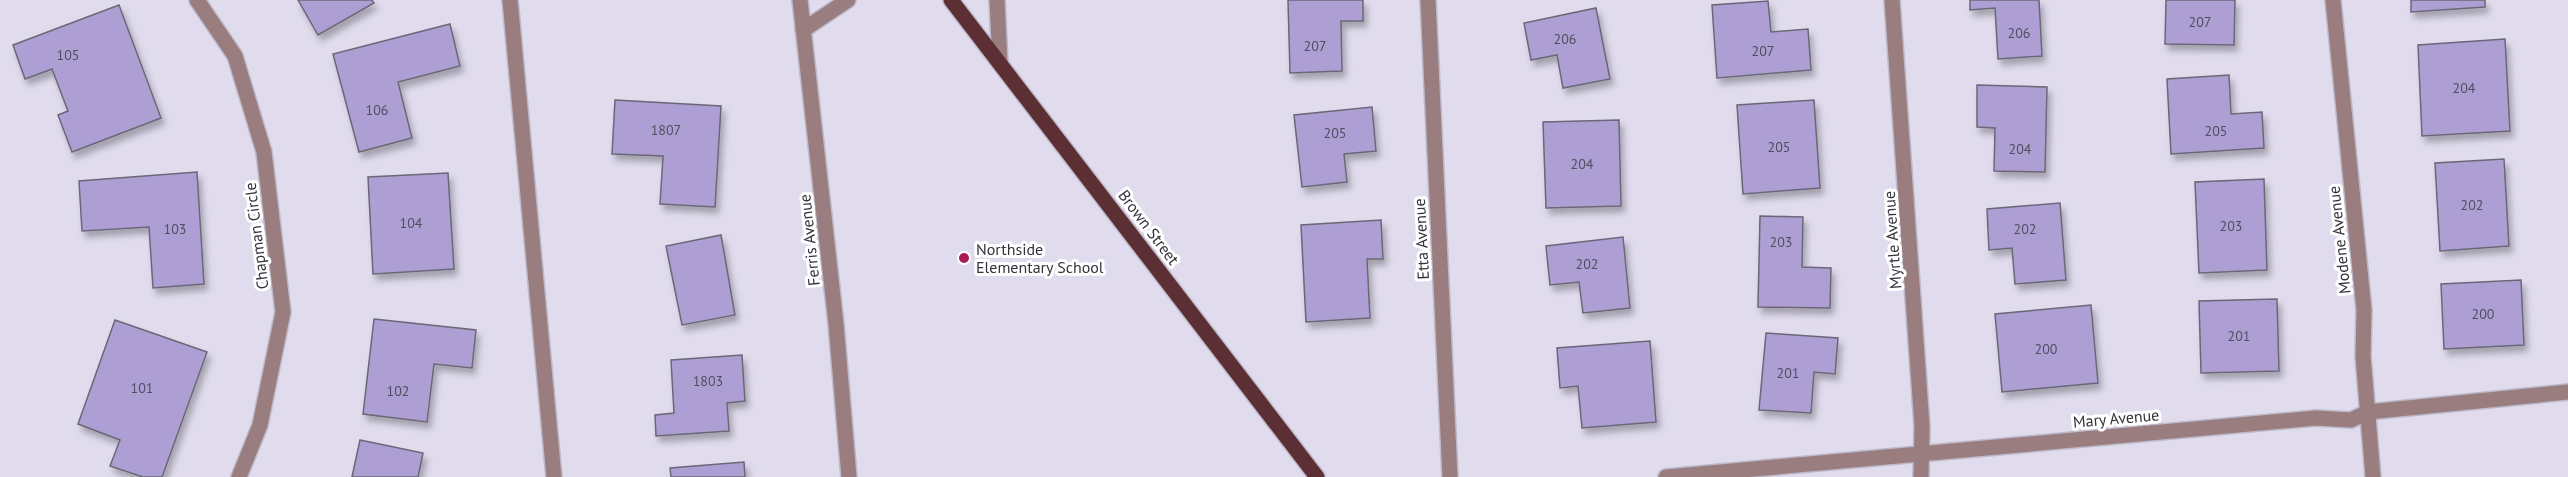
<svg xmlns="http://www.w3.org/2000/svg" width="2568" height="477" font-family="'PT Sans',sans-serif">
  <defs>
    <filter id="shadow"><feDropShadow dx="3.5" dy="6" stdDeviation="3" flood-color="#0004"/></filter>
  </defs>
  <rect width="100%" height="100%" fill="#e0dcee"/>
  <g fill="#ad9fd3" stroke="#6b6777" stroke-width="1.5" filter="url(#shadow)">
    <path d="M298,0H372L374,3L318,35Z"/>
    <path d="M1288,0H1363V21H1341L1342,71L1290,73Z"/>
    <path d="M1970,0H2039L2042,56L1998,59L1995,8L1970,10Z"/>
    <path d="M2166,0H2235L2234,45L2165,44Z"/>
    <path d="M2411,0H2485V7L2411,12Z"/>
    <path d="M1768,1L1771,32L1808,29L1811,70L1717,78L1712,5Z"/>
    <path d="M119,5L161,118L72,152L58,115L68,111L52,69L25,79L13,45Z"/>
    <path d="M1596,8L1610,79L1563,88L1557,55L1531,60L1524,23Z"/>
    <path d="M450,24L460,66L398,82L412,138L359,152L333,54Z"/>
    <path d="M2505,39L2510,131L2422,136L2418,45Z"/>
    <path d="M2229,75L2231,114L2262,112L2264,148L2171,154L2167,79Z"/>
    <path d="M1977,85L2047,87L2045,172L1994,171L1995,128L1977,127Z"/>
    <path d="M615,100L721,106L715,207L660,204L663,156L612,154Z"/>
    <path d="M1814,100L1820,188L1743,194L1737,105Z"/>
    <path d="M1372,107L1376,151L1344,154L1347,182L1302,187L1294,115Z"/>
    <path d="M1619,120L1621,206L1546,208L1543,122Z"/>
    <path d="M2504,159L2509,246L2440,251L2435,163Z"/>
    <path d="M197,172L204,284L153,288L149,227L82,231L79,181Z"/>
    <path d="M448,173L454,269L373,274L368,177Z"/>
    <path d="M2264,179L2267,270L2199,273L2195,182Z"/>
    <path d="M2060,203L2066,280L2015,284L2012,248L1989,250L1987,209Z"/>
    <path d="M1760,216L1803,217L1802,267L1831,268L1830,308L1758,307Z"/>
    <path d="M1381,220L1383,259H1367L1370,318L1306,322L1301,225Z"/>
    <path d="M721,235L735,315L682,325L666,246Z"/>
    <path d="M1623,237L1630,308L1583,313L1579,282L1550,285L1546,246Z"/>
    <path d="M2521,280L2524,345L2444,349L2441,284Z"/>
    <path d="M2277,299L2279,371L2201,373L2199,301Z"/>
    <path d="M2091,305L2098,383L2002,392L1995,314Z"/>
    <path d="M374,319L476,330L472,368L434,364L427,422L363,414Z"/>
    <path d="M115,320L207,352L162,477H143L110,466L120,440L78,424Z"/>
    <path d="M1766,333L1838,338L1835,374L1814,372L1811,413L1759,410Z"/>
    <path d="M1650,341L1656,422L1582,428L1578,386L1560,388L1557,348Z"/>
    <path d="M742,355L745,401L727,403L729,431L656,436L655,415L674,413L671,360Z"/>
    <path d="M360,440L423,453L418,477H352Z"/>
    <path d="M744,462L745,477H671L670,468Z"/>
  </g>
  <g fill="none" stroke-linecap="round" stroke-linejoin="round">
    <g stroke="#bebaca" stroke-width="18">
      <g id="minor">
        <path d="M197,0L235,56L264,152L283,312L260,425L239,477"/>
        <path d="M510,0L554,477"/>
        <path d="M800,0L836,324L849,477"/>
        <path d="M997,0L1000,63"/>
        <path d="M1428,0L1450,477"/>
        <path d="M1892,0L1922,426L1921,477"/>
        <path d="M2333,0L2364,310L2363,356L2373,477"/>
        <path d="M803,30L848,0"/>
        <path d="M1666,477L2316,418L2351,420L2368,412L2568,392"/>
      </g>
    </g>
    <g stroke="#bebaca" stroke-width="18">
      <path id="major" d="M951,0L1317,477"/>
    </g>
    <use href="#minor" stroke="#997d7f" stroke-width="15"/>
    <use href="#major" stroke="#5b2f33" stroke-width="15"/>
  </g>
  <circle fill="#a91955" stroke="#fff" stroke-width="2" cx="964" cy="258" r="6"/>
  <g text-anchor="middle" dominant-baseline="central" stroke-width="6" stroke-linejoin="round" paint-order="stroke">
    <g font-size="14" fill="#524d60">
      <text x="2200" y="22">207</text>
      <text x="2019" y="33">206</text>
      <text x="1565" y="39">206</text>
      <text x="1315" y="46">207</text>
      <text x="1763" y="51">207</text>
      <text x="68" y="55">105</text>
      <text x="2464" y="88">204</text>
      <text x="377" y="110">106</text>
      <text x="666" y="130">1807</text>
      <text x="2216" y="131">205</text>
      <text x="1335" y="133">205</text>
      <text x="1779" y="147">205</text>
      <text x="2020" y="149">204</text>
      <text x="1582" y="164">204</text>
      <text x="2472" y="205">202</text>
      <text x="411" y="223">104</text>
      <text x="2231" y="226">203</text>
      <text x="175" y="229">103</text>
      <text x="2025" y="229">202</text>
      <text x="1781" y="242">203</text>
      <text x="1587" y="264">202</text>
      <text x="2483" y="314">200</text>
      <text x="2239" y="336">201</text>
      <text x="2046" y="349">200</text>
      <text x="1788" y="373">201</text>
      <text x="708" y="381">1803</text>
      <text x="142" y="388">101</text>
      <text x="398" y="391">102</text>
    </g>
    <g font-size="16" fill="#343239" stroke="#fff">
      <text transform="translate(1149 227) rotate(53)">Brown Street</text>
      <text transform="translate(256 236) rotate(-97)">Chapman Circle</text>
      <text transform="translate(1421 239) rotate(-93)">Etta Avenue</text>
      <text transform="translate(809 240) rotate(-96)">Ferris Avenue</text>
      <text transform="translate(1892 240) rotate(-94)">Myrtle Avenue</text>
      <text transform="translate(2339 240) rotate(-96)">Modene Avenue</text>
      <text transform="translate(2116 418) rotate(-5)">Mary Avenue</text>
    </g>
    <g font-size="16" fill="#343239" stroke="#fff" text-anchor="start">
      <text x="976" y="249">Northside<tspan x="976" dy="18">Elementary School</tspan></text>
    </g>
  </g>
</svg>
